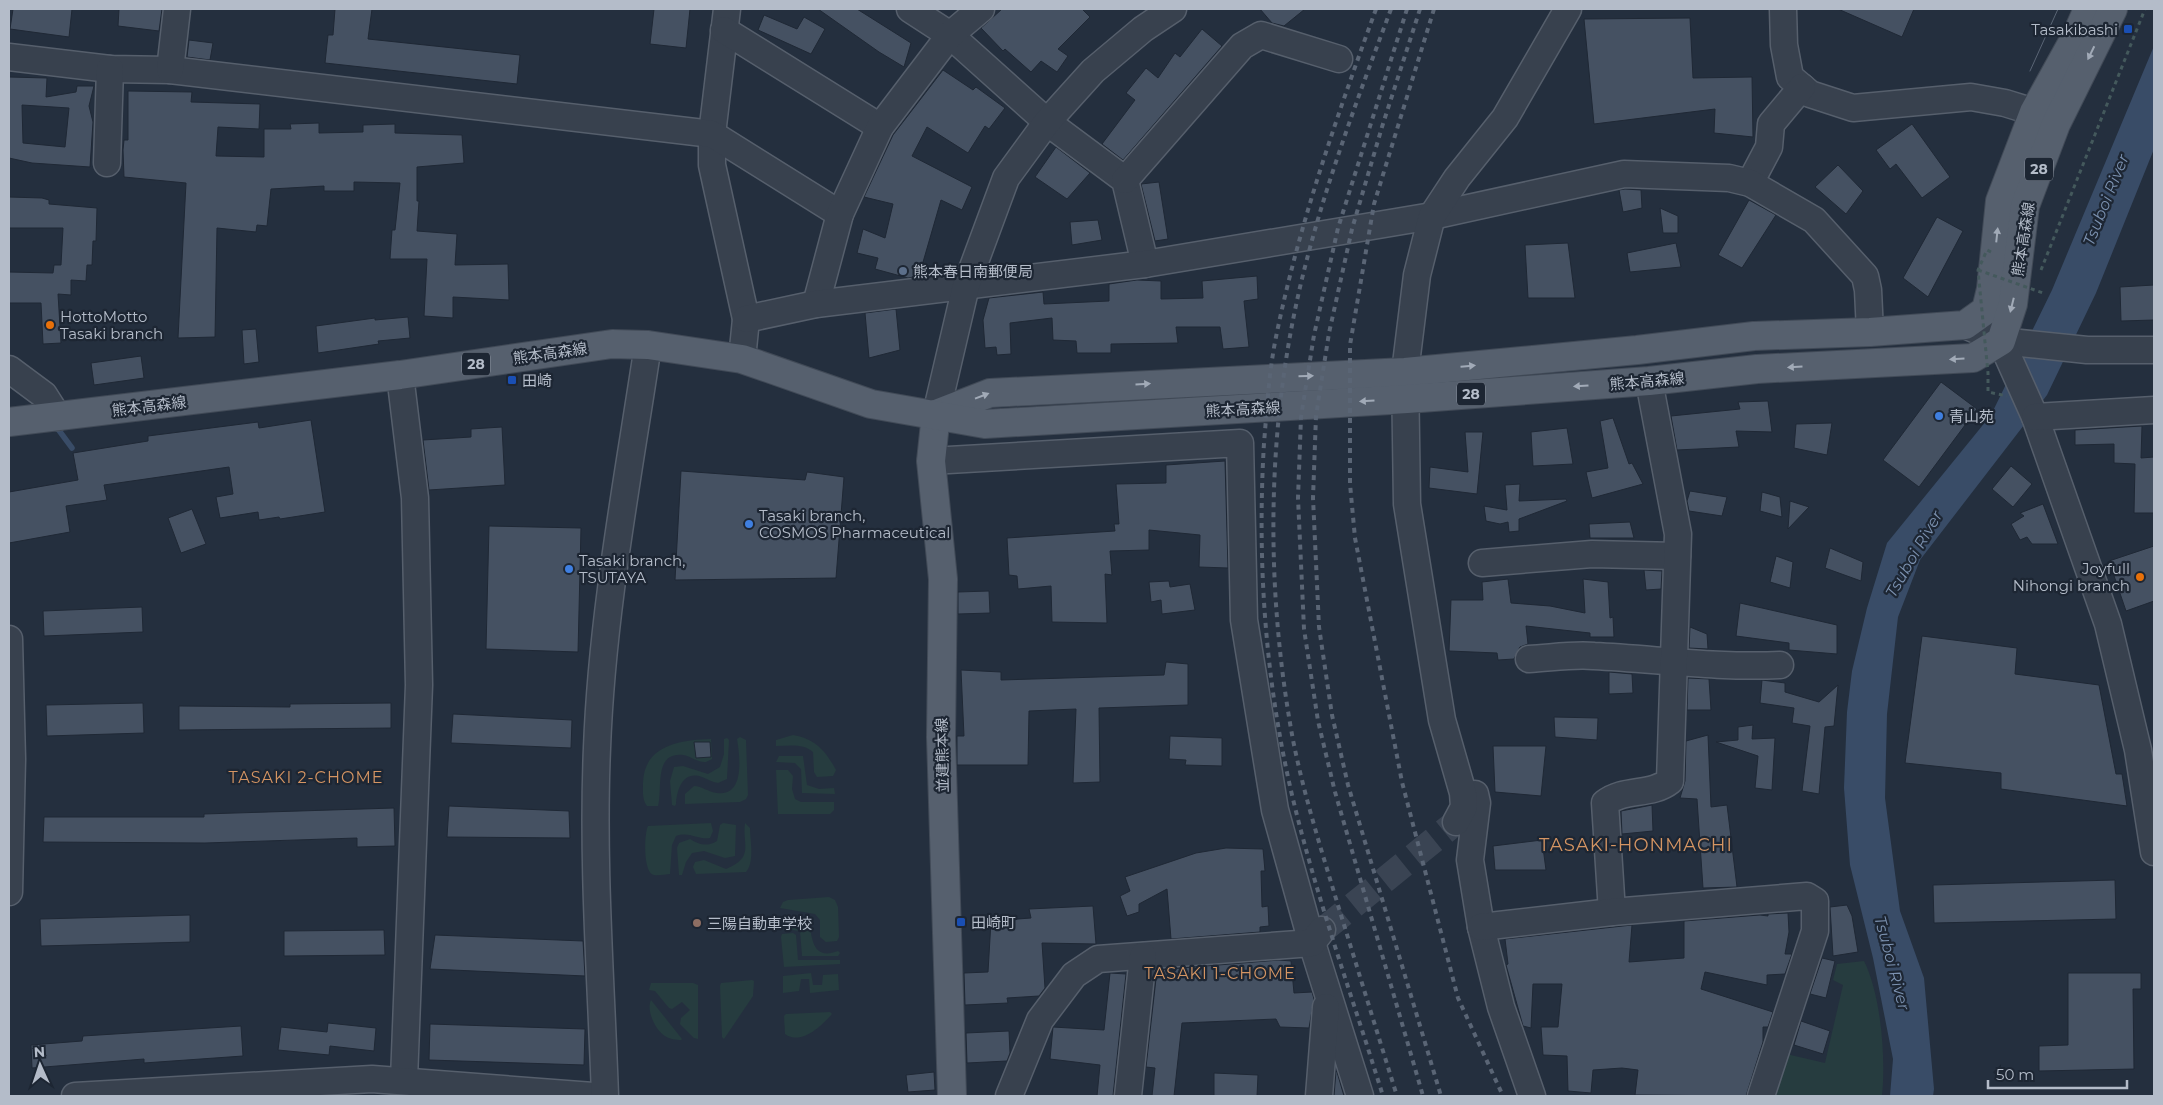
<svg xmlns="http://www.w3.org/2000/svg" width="2163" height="1105" font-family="Montserrat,'Noto Sans JP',sans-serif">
  <rect width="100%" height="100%" fill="#242f3e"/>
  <g fill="#263c3f">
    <path d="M793,735C815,739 825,750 836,770L833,776L817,777L814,772L813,752C803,743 789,746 776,746V740Z"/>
    <path d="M740,737L746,740L748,795L746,799L740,802L685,804V794L694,786C702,786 708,792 717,793C745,797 740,757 737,739Z"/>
    <path d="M727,738L729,740L727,779L718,783C712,782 708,779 702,777C683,770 677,789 676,804L675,806L672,805L670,781L674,767L683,766L708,774L720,767L724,754V739Z"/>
    <path d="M711,739L712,759L706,762C698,763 691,756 683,755C653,752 663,789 658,806H647C642,800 643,790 643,783C644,745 680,740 711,739Z"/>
    <path d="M779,756H803L807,785L819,789L834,788L835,794L802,793L801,769L795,763L776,762Z"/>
    <path d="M776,770H788L793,776L792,789L795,799L801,802H834V810L830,814H778Z"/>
    <path d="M711,823L713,831L710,838C698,840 689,831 676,836L672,845L670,874C666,874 659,876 654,875C643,873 644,834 648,826Z"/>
    <path d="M723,823L736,825L735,856L725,858L704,851L692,853L686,862L682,875H679L677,848L679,843L690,839C699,845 707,847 717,841L720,825Z"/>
    <path d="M745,823L750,828C750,840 755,862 746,872L696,874L693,867L695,862L704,860L726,869C755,857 742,845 745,823Z"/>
    <path d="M829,897L835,900L838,907L839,937L837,941L826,942L820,937V920L815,914L780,908L783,902L788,900Z"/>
    <path d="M804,918L809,920C812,938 812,961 838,951L840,953L838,956H802L800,931L785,929L780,925L785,920Z"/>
    <path d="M793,933L796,935L798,960H840V964L784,967L781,937L782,934Z"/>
    <path d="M1864,961C1881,995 1886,1058 1882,1096H1769L1782,1053L1825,1063L1843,985L1833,980L1837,964Z"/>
    <path d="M811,973L813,985H822L823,975L838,974L839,990L810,993L809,979H801L799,991L783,993V976Z"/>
    <path d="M752,980L754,981L753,996L724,1039L722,1037L720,986L721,983Z"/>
    <path d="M651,983H693L698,985V1039L694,1038L680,1024L681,1018L690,1010L682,1002L672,1009L669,1008L655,991L649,990Z"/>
    <path d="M651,1000L682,1039L681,1040C676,1040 669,1039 665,1036C655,1030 646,1010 651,1000Z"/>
    <path d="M830,1012L832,1014C822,1025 802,1046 785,1034L784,1016L786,1014Z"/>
  </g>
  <path fill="#394c67" d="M2154,46V149L2096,293L2047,395L1920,560L1898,617L1887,714L1885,798L1900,911L1924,978L1934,1089L1933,1096H1890L1893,1059L1873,958L1850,865L1844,788L1847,712L1852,671L1867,608L1887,543L1991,415L2052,290Z"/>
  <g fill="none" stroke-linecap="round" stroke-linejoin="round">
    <path stroke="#394c67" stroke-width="5.5" d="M55,425L72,448"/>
  </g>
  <g fill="#455162" stroke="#1f2835" fill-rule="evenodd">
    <path d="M13,9H72L69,37L10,29Z"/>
    <path d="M119,9H162L159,31L118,26Z"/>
    <path d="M335,9H372L368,39L520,55L517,84L325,63L328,35H333Z"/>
    <path d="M654,9H690L686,48L650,44Z"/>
    <path d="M818,9H857L911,43L904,67L879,52Z"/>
    <path d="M1002,9H1082L1090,17L1058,49L1068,56L1057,72L1041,61L1031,72L1005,49L1003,51L981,28Z"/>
    <path d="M1260,9H1305L1284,26L1272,23Z"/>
    <path d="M1838,9H1914L1902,37Z"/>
    <path d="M764,15L797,29L804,17L825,29L811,54L758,30Z"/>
    <path d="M1690,18L1693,78L1752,77L1753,137L1714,133L1715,109L1594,124L1584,19Z"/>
    <path d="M1202,29L1222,46L1123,160L1102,144L1135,100L1126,93L1146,68L1158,78L1175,53L1180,57Z"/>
    <path d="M189,40L213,43L210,60L187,57Z"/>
    <path d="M943,70L973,90L976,87L1005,108L989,129L985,126L968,153L927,127L912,156L972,187L962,210L941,200L919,276L908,278L875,269L878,258L857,253L863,229L885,238L893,204L864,197L893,135Z"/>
    <path d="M9,77L47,78L46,97L76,92L77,86H94L89,106L93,122L90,167L32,163L9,158ZM22,105L69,108L65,147L23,143Z"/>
    <path d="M128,91L192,92L191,102L260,104L259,129L218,127L216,156L264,157V129H291L290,124L319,123V133L363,132V125L395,124V133L462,135L464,163L417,167V201H419L417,231L457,234L455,265L508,264L509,300L453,297V318L424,316L427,259H390L392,230H395L400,183L354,182V191H324V186L271,189L267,226L257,225L256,232L217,228L215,337L178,338L186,183L124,177L123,150L124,140H128Z"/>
    <path d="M1912,124L1950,177L1922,198L1896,164L1890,169L1876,150Z"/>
    <path d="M1056,147L1090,173L1067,199L1035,177Z"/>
    <path d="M1838,165L1863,191L1846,214L1815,187Z"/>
    <path d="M1159,182L1168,239L1155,241L1141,184Z"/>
    <path d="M1625,189L1641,190L1642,208L1623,212L1619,190Z"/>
    <path d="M9,197L42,198L49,200V204L97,208L96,241H93L92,265H87L86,281L71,280V295L58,294L61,343L43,344L41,303H9V272L53,273L54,265H61L63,228H9Z"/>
    <path d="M1749,200L1776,215L1742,268L1718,255Z"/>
    <path d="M1660,208L1678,216V233H1663Z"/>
    <path d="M1937,217L1963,231L1928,297L1903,278Z"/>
    <path d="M1098,220L1102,240L1072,245L1070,222Z"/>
    <path d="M1568,243L1575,298H1528L1525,245Z"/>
    <path d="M1676,243L1681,267L1630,272L1627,253Z"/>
    <path d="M1257,276L1258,299L1244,301L1249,347L1223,349L1220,327H1176L1178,343L1111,344V353H1077L1076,341L1053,340L1052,318L1010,323L1011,354L997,355L996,347L985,348L983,320L989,298L1043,292L1044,304L1109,301V284L1137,280L1161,281V299L1203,298L1202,281Z"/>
    <path d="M2154,285V320L2121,321L2120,287Z"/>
    <path d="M896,309L900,350L869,358L865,313Z"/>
    <path d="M408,317L410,338L378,341L379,344L318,353L316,326L375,318V320Z"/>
    <path d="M256,329L259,362L244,364L242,330Z"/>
    <path d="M141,356L144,378L94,385L91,363Z"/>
    <path d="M1941,382L1977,409L1919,487L1883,460Z"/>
    <path d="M1768,401L1772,432L1736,431L1739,447L1677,450L1671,416L1740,409L1738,402Z"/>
    <path d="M1613,418L1629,464L1632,463L1643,484L1592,498L1586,472L1608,468L1600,421Z"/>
    <path d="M311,420L325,512L280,519L279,517L259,520L258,512L220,518L216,497L233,494L229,467L104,485L107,500L66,506L70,532L9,543V492L78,480L73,453L148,441V436L258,422L259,428Z"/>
    <path d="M1832,423L1827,455L1794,448L1796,424Z"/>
    <path d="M2142,426L2141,458L2154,457V513H2134L2135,464L2114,463V444L2075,445V430Z"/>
    <path d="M502,427L505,485L429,490L423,440L471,437V429Z"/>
    <path d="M1567,428L1573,464L1533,466L1531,432Z"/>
    <path d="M1465,432H1483L1477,494L1429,488L1430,467L1468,472Z"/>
    <path d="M1225,461L1228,568L1199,567L1200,535L1149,530V550L1110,551L1112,575L1105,574L1107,623L1052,622L1051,586L1018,589L1017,576L1009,575L1007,538L1115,531L1114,524H1119L1116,484L1166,483V465Z"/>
    <path d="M2011,466L2032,484L2013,507L1992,489Z"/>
    <path d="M681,471L805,480L807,472L844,477L836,578L675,580Z"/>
    <path d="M1520,484L1519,501L1566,499L1567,501L1519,519V531L1509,532L1508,522L1500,524L1486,521L1484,506L1507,510L1505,485Z"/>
    <path d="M1690,491L1727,497L1722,516L1689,511L1687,501Z"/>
    <path d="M1762,492L1780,497L1782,517L1760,511Z"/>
    <path d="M1790,501L1809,507L1788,529Z"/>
    <path d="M2043,504L2058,544H2032L2027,537L2020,540L2011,524L2024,516L2020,513Z"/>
    <path d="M192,509L206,544L181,553L168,518Z"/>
    <path d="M1630,522L1634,538H1590L1589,524Z"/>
    <path d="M489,526L581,528L578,652L486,649Z"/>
    <path d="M2154,546V601L2126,611L2109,561Z"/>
    <path d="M1830,548L1863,562L1861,581L1825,568Z"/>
    <path d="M1776,556L1793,562L1790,588L1770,582Z"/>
    <path d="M1644,570L1662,571L1661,589L1646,590Z"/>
    <path d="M1508,579L1511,603L1550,606L1585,613L1583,579L1608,582L1610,618L1613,617L1614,637H1590V633L1526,626L1528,644L1520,647L1514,659L1498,660L1497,653L1449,651L1451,600H1483L1482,582Z"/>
    <path d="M1169,581L1170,587L1190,584L1195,610L1162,614L1161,600L1151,602L1149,582Z"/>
    <path d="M989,591L990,613L958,614V592Z"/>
    <path d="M1740,603L1837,625V654L1789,650V643L1736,636Z"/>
    <path d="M142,607L143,632L44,636L43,611Z"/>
    <path d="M1690,627L1707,634L1708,649L1689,648Z"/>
    <path d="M1922,636L2017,648L2015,674L2099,685L2116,774H2122L2127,806L2001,789V773L1905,763Z"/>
    <path d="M1166,662L1188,664V705L1099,708L1100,782L1073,783L1076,709L1029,711L1028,765H957V736H964L961,670L1001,672V680L1164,675Z"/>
    <path d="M1609,672L1632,674L1633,693L1609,694Z"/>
    <path d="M1688,678L1709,679L1711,710H1687Z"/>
    <path d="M1762,680L1785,683V692L1819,702L1838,685L1834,726L1825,727L1819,794L1802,791L1810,726L1792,723L1794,708L1760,703Z"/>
    <path d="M143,703L144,733L47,736L46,705Z"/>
    <path d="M391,703V728L179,730V706L290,707V704Z"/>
    <path d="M453,714L572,720L571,748L451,743Z"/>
    <path d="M1554,717L1598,718L1597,740L1555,737Z"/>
    <path d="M1753,725L1752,739L1775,738L1772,790L1755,788L1758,756L1716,742L1738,740V727Z"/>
    <path d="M1708,735L1711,807L1727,805L1737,887L1703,888L1697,799L1680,798L1685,781L1686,741Z"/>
    <path d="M1170,736L1222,738V766L1185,765L1186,760L1169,759Z"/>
    <path d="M694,742H710L711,757L696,758Z"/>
    <path d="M1493,746H1546L1541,796L1495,792Z"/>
    <path d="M1652,805L1653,831L1622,834L1621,811Z"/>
    <path d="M449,806L569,811L570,838L447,837Z"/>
    <path d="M394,808L395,846L357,847V838L205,843L43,842L44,817H204V814Z"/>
    <path d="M1542,840L1546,870H1495L1493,846Z"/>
    <path d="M1226,848L1263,849L1265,871H1261L1262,907L1268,906L1269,926L1260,927V932L1171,939L1167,889L1139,904V912L1127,916L1120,896L1130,891L1125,877L1196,853Z"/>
    <path d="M2115,880L2116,919L1934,923L1933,885Z"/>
    <path d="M1847,905L1852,916L1858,952L1833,956L1830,907Z"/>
    <path d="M1093,906L1096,944L1042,943L1045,988L1039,996L1007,998L1008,1003L965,1005L964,973L988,972L991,921L1031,918L1029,909Z"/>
    <path d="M1788,913L1789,932L1785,954H1792L1785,974L1767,975V985L1705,972L1701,989L1773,1012L1768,1027H1763V1042L1746,1096L1635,1095L1638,1070L1622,1068L1593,1070L1591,1093L1568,1091L1567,1056L1543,1055L1541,1027H1558L1562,984H1533L1531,1028L1523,1026L1506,965L1508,964L1505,939L1632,925L1629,962L1684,958V921L1760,915L1768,916V914Z"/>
    <path d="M190,915V942L41,946L40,919Z"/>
    <path d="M384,930L385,955L284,956V931Z"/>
    <path d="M435,935L583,941L585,976L430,969Z"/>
    <path d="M1822,958L1835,961L1826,998L1810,994Z"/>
    <path d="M1279,960L1291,961L1294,993L1312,992L1314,999L1309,1028L1280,1027L1276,1019L1182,1023L1174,1096H1152L1155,1068L1146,1067L1157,970Z"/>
    <path d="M1110,973L1126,974L1113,1096H1097L1100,1065L1050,1059L1053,1027L1104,1030Z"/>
    <path d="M2068,973H2141V989H2133L2134,1069L2039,1071V1046L2068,1045Z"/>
    <path d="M1801,1021L1830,1031L1823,1054L1794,1045Z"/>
    <path d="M328,1023L376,1028L374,1051L330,1046L329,1055L278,1050L281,1027L327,1032Z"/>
    <path d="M430,1024L585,1029L584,1065L429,1060Z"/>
    <path d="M241,1026L243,1056L144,1063V1059L32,1068L31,1045L82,1041L83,1036Z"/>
    <path d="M1009,1031L1010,1053L1007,1061L967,1063L966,1033Z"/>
    <path d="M1336,1071L1337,1072L1344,1096H1334Z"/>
    <path d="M934,1072L935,1090L908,1092L906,1075Z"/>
    <path d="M1214,1073L1258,1075L1257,1096H1214Z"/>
  </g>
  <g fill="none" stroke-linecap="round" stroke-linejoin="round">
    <path stroke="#3a4453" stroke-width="26" stroke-dasharray="26 13" stroke-linecap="butt" d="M1323,930L1456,822"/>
    <g stroke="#565f6c" stroke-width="29">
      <g id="minor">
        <path d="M727,9L712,134V165L746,319L742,359"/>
        <path d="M910,9L950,35L1047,122L1125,180L1145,264"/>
        <path d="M1783,9L1784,45L1790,77L1810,94L1853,108L1971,97L2005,103L2034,112"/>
        <path d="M724,30L880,127"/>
        <path d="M9,57L110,69L170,70L712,134L840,214"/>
        <path d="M170,70L177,9"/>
        <path d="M107,163L110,69"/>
        <path d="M1125,180L1242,46L1261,35L1339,59"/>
        <path d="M1750,183L1769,147L1771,124L1802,87"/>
        <path d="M816,304L840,214L880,127L950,35L981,9"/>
        <path d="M746,319L816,304L1145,264L1432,216L1624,174L1729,178L1750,183L1814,220L1865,276L1868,290L1870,332"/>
        <path d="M1965,325L2001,341L2087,350H2154"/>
        <path d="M2001,341L2035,417L2108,624L2138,750L2154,852"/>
        <path d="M9,369L44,395L58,417"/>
        <path d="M400,375L415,498L419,685L404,1080"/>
        <path d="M936,414L966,286L1006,178L1047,122L1093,71L1143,29L1173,9"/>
        <path d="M2035,417L2154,410"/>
        <path d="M931,461L1240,443L1244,620L1275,810L1312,943L1360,1096"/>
        <path d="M1482,563L1592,554L1677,556"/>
        <path d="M9,639L12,759L9,892"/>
        <path d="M1529,659C1550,658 1573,654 1594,656C1656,659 1717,668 1780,665"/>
        <path d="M1475,794L1477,803L1470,860L1481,927L1501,1007L1532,1096"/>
        <path d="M1456,822L1464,807L1463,793L1442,720L1407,504L1405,372L1417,275L1432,216L1457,178L1505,118L1568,9"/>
        <path d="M1612,912L1605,803C1624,788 1651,796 1670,781L1678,534L1649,381"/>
        <path d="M1481,927L1612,912L1807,896L1815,901V931L1761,1096"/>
        <path d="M75,1096L372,1079L593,1096"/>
        <path d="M605,1096C601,980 592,863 597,748C602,613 628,478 648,345"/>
        <path d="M1009,1096L1040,1020L1074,975L1098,959L1312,943L1322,930"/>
        <path d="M1128,1096L1143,956"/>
        <path d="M1319,1096L1326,1007"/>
      </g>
    </g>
    <g stroke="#414a57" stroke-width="30">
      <g id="major">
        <path d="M936,414L990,393L1405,372L1637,350L1754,336L1870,332L1965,325L1986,310L1991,289L2000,201L2034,112L2076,36L2088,9"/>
        <path d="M936,414L931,461L943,579L941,737L952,1096"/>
        <path d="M9,422L400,375L612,344L648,345L742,359L871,404L985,424L1407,399L1649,381L1757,369L1973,358L2001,341L2013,304L2025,206L2056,124L2113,9"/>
      </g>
    </g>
    <path stroke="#44595c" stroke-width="3" stroke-dasharray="4 4" stroke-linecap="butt" d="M2041,270L2145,9"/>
    <use href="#minor" stroke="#38414e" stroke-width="26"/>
    <use href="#major" stroke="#56606e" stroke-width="28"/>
    <path stroke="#5a6575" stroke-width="1" d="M2030,71L2058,9"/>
    <g stroke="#5a6575" stroke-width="4" stroke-dasharray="5 5" stroke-linecap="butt">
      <path d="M1376,9C1337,116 1299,224 1276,337C1269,371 1267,408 1264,443C1257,561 1265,679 1292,795C1316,896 1352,996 1383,1096"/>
      <path d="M1391,9C1360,92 1329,174 1307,259C1266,414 1264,583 1293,740C1304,795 1321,849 1337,902C1357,967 1377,1032 1397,1096"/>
      <path d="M1407,9L1338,228L1314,335L1301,417L1298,498L1304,629L1318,721L1335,792L1423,1096"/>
      <path d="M1420,9L1382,127L1352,229L1329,333L1316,416L1313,498L1319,627L1332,715L1348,785L1441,1096"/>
      <path d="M1434,9L1374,204L1350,345V484L1355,538L1402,782L1458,998L1503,1096"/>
    </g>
    <g stroke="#44595c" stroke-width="3" stroke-dasharray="4 4" stroke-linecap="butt">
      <path d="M1991,252L1987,250L1978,270L1988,373V392L2007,396"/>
      <path d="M1978,270L2043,293"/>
    </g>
  </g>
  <defs><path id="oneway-solid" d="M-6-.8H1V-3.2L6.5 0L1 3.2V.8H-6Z" transform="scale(1.25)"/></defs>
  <g fill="#a1aab7">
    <use href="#oneway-solid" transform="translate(2091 53) rotate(116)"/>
    <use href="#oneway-solid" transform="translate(1997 235) rotate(-84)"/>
    <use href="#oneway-solid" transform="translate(2012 305) rotate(104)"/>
    <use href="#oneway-solid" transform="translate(1957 359) rotate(177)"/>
    <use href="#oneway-solid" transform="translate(1468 366) rotate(-5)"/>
    <use href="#oneway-solid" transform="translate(1795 367) rotate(177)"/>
    <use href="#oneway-solid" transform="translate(1306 376) rotate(-2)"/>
    <use href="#oneway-solid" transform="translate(1143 384) rotate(-3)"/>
    <use href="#oneway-solid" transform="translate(1581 386) rotate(176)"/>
    <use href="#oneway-solid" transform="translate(982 396) rotate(-21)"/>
    <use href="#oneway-solid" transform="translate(1367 401) rotate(177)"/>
  </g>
  <g fill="#1a4fb4" stroke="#1d2633" stroke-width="2">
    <rect x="2123" y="24" width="10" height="10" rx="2.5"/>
    <rect x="507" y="375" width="10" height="10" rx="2.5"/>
    <rect x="956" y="917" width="10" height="10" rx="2.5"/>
  </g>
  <circle fill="#5c6f8a" stroke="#1d2633" stroke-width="2" cx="903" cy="271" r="5"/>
  <g fill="#e8710a" stroke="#1d2633" stroke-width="2">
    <circle cx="50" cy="325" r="5"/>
    <circle cx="2140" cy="577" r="5"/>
  </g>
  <g fill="#3f7fe0" stroke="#1d2633" stroke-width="2">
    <circle cx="1939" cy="416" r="5"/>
    <circle cx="749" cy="524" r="5"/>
    <circle cx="569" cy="569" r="5"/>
  </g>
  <circle fill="#8d6e63" stroke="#1d2633" stroke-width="2" cx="697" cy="923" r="5"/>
  <g text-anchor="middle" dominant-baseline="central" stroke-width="4.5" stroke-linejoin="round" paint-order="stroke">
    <g fill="#1d2633" stroke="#878f9c" stroke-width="1">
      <rect x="2025" y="157.5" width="28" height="23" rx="4"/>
      <rect x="462" y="352.5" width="28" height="23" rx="4"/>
      <rect x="1457" y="382.5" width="28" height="23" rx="4"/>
    </g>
    <g font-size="14" font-weight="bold" fill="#b4bcc9">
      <text x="2039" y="169">28</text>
      <text x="476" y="364">28</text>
      <text x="1471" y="394">28</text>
    </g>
    <g font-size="15" fill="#b4bcc9" stroke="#1d2633" text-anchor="start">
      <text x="2118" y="29" text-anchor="end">Tasakibashi</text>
      <text x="913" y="271">熊本春日南郵便局</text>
      <text x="60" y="316">HottoMotto<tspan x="60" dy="17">Tasaki branch</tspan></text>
      <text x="522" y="380">田崎</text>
      <text x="1949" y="416">青山苑</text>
      <text x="759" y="515">Tasaki branch,<tspan x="759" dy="17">COSMOS Pharmaceutical</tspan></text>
      <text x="579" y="560">Tasaki branch,<tspan x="579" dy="17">TSUTAYA</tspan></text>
      <text x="2130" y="568" text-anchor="end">Joyfull<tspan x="2130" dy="17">Nihongi branch</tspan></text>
      <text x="971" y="922">田崎町</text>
      <text x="707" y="923">三陽自動車学校</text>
    </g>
    <g font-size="15" fill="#b4bcc9" stroke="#1d2633">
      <text transform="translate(2023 239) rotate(-81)">熊本高森線</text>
      <text transform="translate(550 353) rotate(-8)">熊本高森線</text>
      <text transform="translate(1647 381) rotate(-5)">熊本高森線</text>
      <text transform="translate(149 406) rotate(-7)">熊本高森線</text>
      <text transform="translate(1243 409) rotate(-3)">熊本高森線</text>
      <text transform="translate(942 755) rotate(-91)">並建熊本線</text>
    </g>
    <g font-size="16" font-style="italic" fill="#7c92b1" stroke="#1d2633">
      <text transform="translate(2106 200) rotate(-68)">Tsuboi River</text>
      <text transform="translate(1914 554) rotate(-60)">Tsuboi River</text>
      <text transform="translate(1892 963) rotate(75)">Tsuboi River</text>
    </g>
    <g font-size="16" letter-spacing="1" fill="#d59563" stroke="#1d2633">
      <text x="306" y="777">TASAKI 2-CHOME</text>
      <text x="1220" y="973">TASAKI 1-CHOME</text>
    </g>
    <g font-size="18" letter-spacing="1" fill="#d59563" stroke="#1d2633">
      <text x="1636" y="845">TASAKI-HONMACHI</text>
    </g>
  </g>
  <rect width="2163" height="1105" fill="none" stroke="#b4bcc9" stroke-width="20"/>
  <g transform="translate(40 1065) rotate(357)" stroke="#1d2633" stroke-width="4" paint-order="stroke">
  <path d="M0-4L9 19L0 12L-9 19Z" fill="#b4bcc9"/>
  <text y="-8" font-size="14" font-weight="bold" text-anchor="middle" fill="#b4bcc9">N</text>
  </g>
  <path d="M1988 1080v8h139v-8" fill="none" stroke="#b4bcc9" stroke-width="2.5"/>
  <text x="1996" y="1080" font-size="15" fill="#b4bcc9" stroke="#1d2633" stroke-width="4" paint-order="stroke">50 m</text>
</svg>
